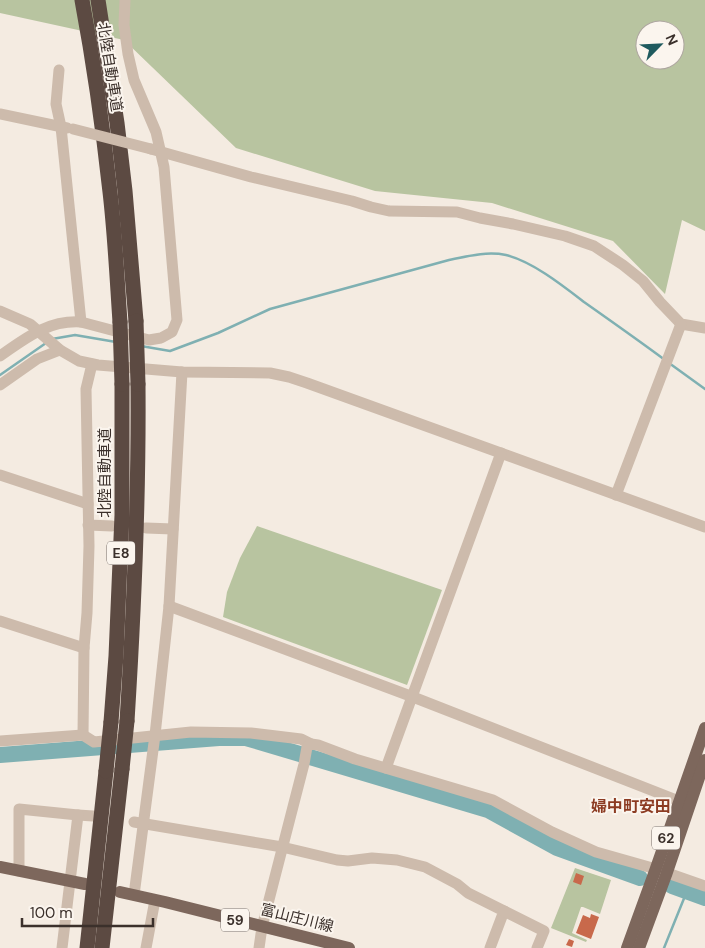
<svg xmlns="http://www.w3.org/2000/svg" width="705" height="948" font-family="'DM Sans','Noto Sans JP',sans-serif">
  <rect width="100%" height="100%" fill="#f4ebe1"/>
  <g fill="#b8c4a0" fill-rule="evenodd">
    <path d="M0,0H705V231L682,220L665,294L613,241L492,203L375,191L236,148L124,40L0,13ZM645,30H675V60H645Z"/>
    <path d="M257,526L442,590L407,685L223,617L227,592L240,558Z"/>
    <path d="M575,868L611,880L600,914L583,907H581L572,933L587,940L586,942L551,928Z"/>
  </g>
  <g fill="none" stroke-linecap="round" stroke-linejoin="round">
    <g stroke="#7fb0b2" stroke-width="2.5">
      <path d="M52,339L75,335L116,342"/>
      <path d="M141,346L170,351L218,333L270,309L449,260C468,256 487,251 506,255C533,262 562,285 584,302C611,321 638,340 665,360"/>
      <path d="M669,363L705,389"/>
      <path d="M0,375L46,343"/>
      <path d="M664,948L687,891"/>
    </g>
    <g stroke="#7fb0b2" stroke-width="16">
      <path d="M0,755L219,738H246L488,810L557,848L640,878"/>
      <path d="M672,886L705,898"/>
    </g>
  </g>
  <g fill="#c8694b">
    <path d="M576,873L584,876L581,885L573,882Z"/>
    <path d="M591,914L599,917L591,939L576,933L583,915L590,918Z"/>
    <path d="M569,939L574,941L572,947L566,945Z"/>
  </g>
  <g fill="none" stroke-linecap="round" stroke-linejoin="round">
    <g stroke="#cdbbac" stroke-width="11">
      <path d="M59,70L56,104L61,127L81,322"/>
      <path d="M0,114L67,128"/>
      <path d="M151,149L251,177L352,201L371,207L389,211L457,212L480,218L513,224L565,236L594,246L623,265L643,281L660,302L681,324L705,328"/>
      <path d="M0,311L30,324L60,350L79,361L98,365L182,372L270,373L289,377L307,383L705,527"/>
      <path d="M0,356C26,338 48,320 81,322L149,340L161,338L172,332L177,320L164,167L156,132L134,80L128,54L124,25L125,0"/>
      <path d="M0,385L37,359L60,350"/>
      <path d="M0,475L88,504"/>
      <path d="M616,495L681,324"/>
      <path d="M88,525L112,526"/>
      <path d="M146,528L173,529"/>
      <path d="M169,606L413,697L679,801"/>
      <path d="M0,621L84,648"/>
      <path d="M83,735L84,648L87,613L89,546L86,389L92,364"/>
      <path d="M0,741L83,735L94,742L191,732L251,733L301,739L311,744"/>
      <path d="M386,768L501,453"/>
      <path d="M78,815L93,816"/>
      <path d="M134,822L282,847L337,860L348,861L372,858L397,860L425,867L457,884L468,893L504,911L490,948"/>
      <path d="M19,871V809L78,815L62,948"/>
      <path d="M134,895L155,735L169,606L182,372"/>
      <path d="M504,911L544,931L537,948"/>
      <path d="M146,948L155,900"/>
      <path d="M259,948L262,927L304,764L307,747L311,744L318,745L355,759L493,800L552,832L596,852L656,869L705,886"/>
    </g>
    <g stroke="#7d675c" stroke-width="12">
      <path d="M0,867L85,884"/>
      <path d="M120,892L165,902L349,948"/>
      <path d="M627,948L655,871L705,728"/>
      <path d="M639,948L666,875L705,760"/>
    </g>
    <g stroke="#5c4a42" stroke-width="15">
      <path d="M82,0C94,64 103,128 110,192C115,235 117,278 120,322"/>
      <path d="M98,0L117,123L125,191L136,321"/>
      <path d="M127,721C134,609 139,497 138,384"/>
      <path d="M111,722L116,656L122,515V384"/>
      <path d="M87,948L106,771"/>
      <path d="M102,948L122,769"/>
    </g>
    <path stroke="#cdbbac" stroke-width="11" d="M73,129L151,149"/>
    <g stroke="#5c4a42" stroke-width="15">
      <path d="M136,321L138,384"/>
      <path d="M120,322L122,384"/>
      <path d="M122,769L127,721"/>
      <path d="M106,771L111,722"/>
    </g>
  </g>
  <g text-anchor="middle" dominant-baseline="central" stroke-width="4" stroke-linejoin="round" paint-order="stroke">
    <g fill="#fbf5ee" stroke="#756b66" stroke-width="1">
      <rect x="107" y="541.5" width="28" height="23" rx="4"/>
      <rect x="652" y="826.5" width="28" height="23" rx="4"/>
      <rect x="221" y="908.5" width="28" height="23" rx="4"/>
    </g>
    <g font-size="14" font-weight="bold" fill="#3b302b">
      <text x="121" y="553">E8</text>
      <text x="666" y="838">62</text>
      <text x="235" y="920">59</text>
    </g>
    <g font-size="15" fill="#3b302b" stroke="#fbf5ee">
      <text transform="translate(110 67) rotate(81)">北陸自動車道</text>
      <text transform="translate(105 473) rotate(-90)">北陸自動車道</text>
      <text transform="translate(297 918) rotate(14)">富山庄川線</text>
    </g>
    <g font-size="16" font-weight="bold" fill="#8c3b22" stroke="#fbf5ee">
      <text x="631" y="806">婦中町安田</text>
    </g>
  </g>
  <g transform="translate(660 45) rotate(66)"><circle r="24" fill="#fbf5ee" stroke="#aea6a0"/>
  <path d="M0-4L9 19L0 12L-9 19Z" fill="#1f5a5e"/>
  <text y="-8" font-size="14" font-weight="bold" text-anchor="middle" fill="#3b302b">N</text>
  </g>
  <path d="M22 918v8h131v-8" fill="none" stroke="#3b302b" stroke-width="2.5"/>
  <text x="30" y="918" font-size="15" fill="#3b302b" stroke="#fbf5ee" stroke-width="4" paint-order="stroke">100 m</text>
</svg>
